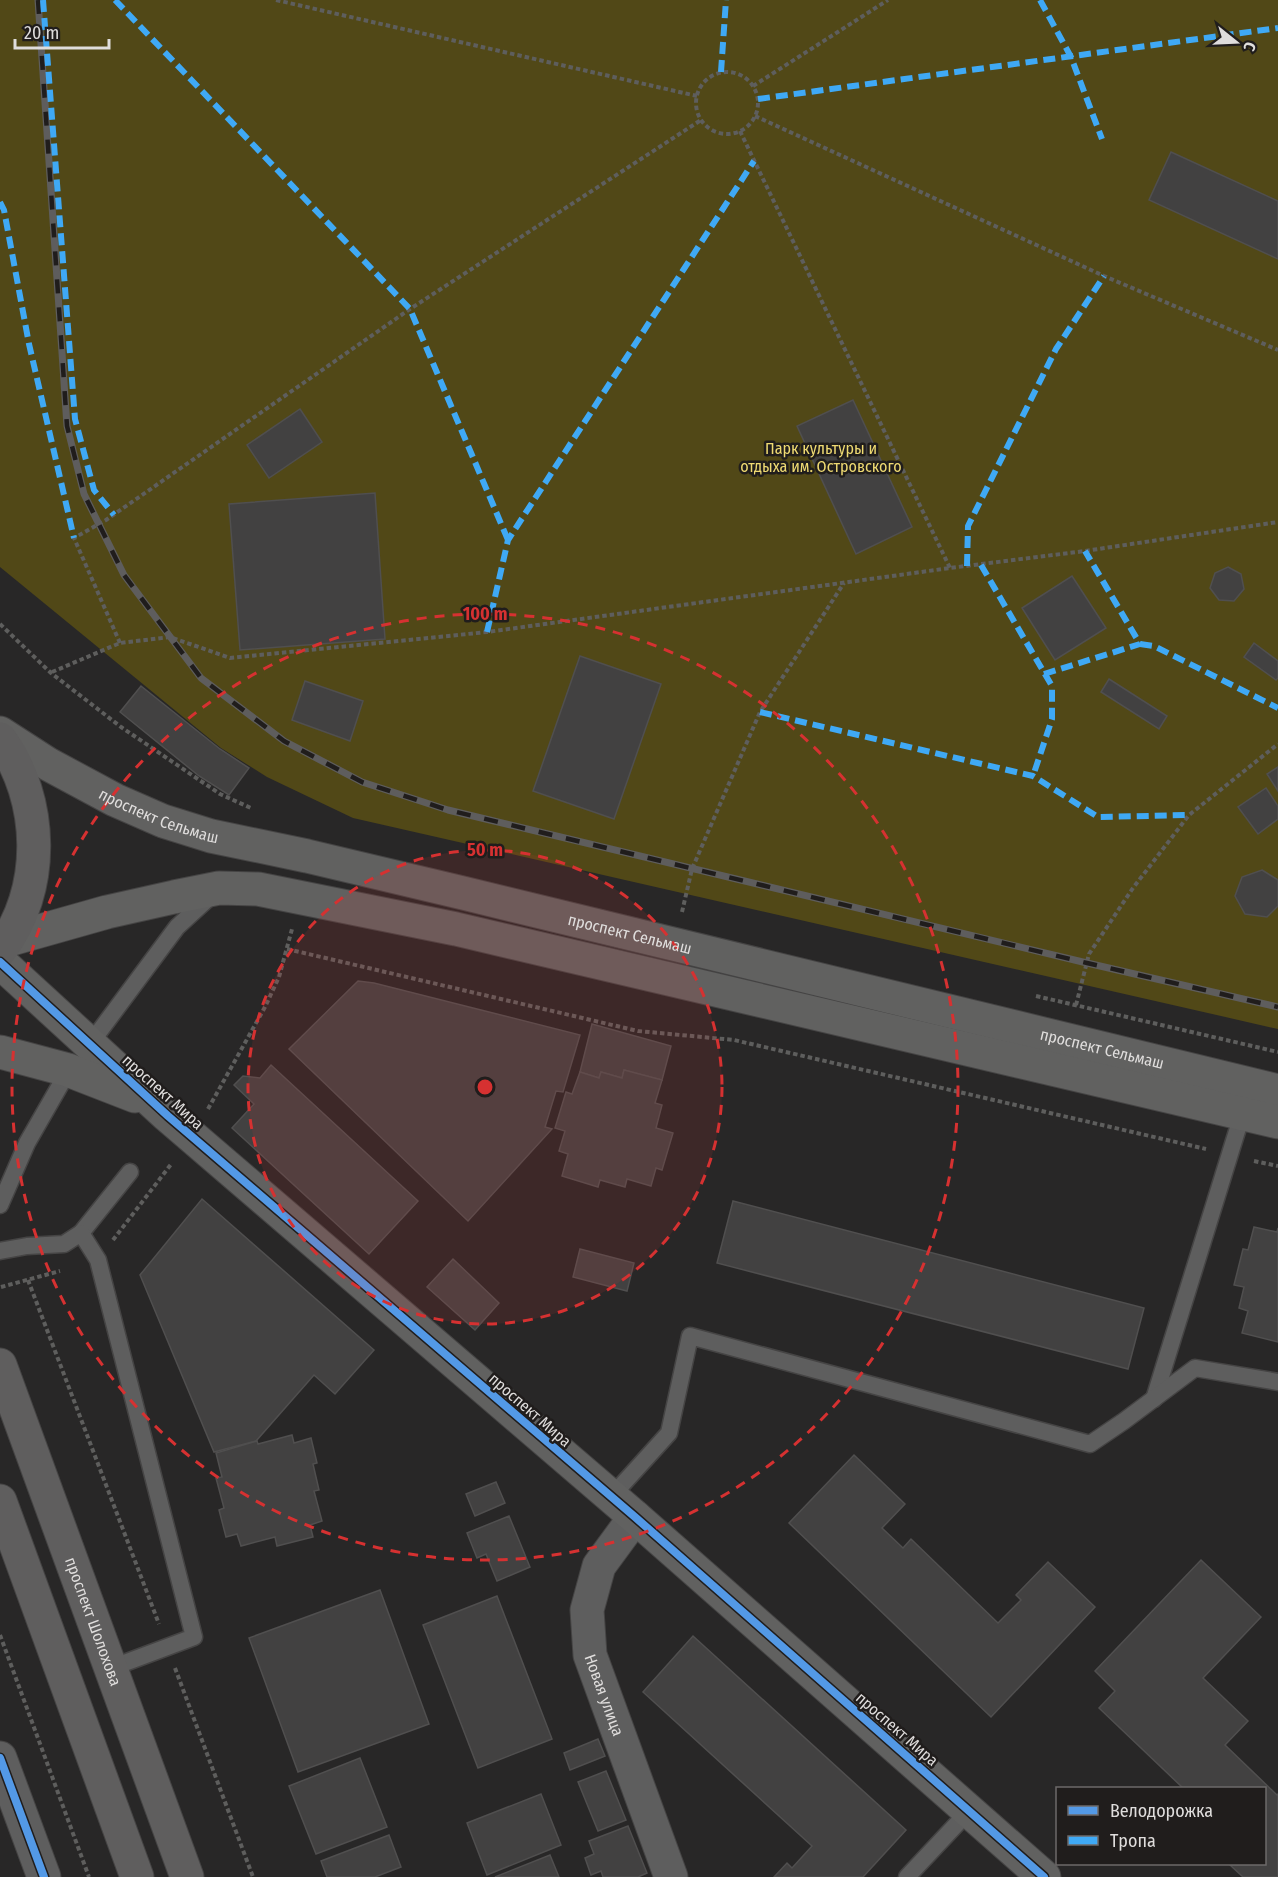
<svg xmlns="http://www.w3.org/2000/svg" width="1278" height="1877" font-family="'Fira Sans Condensed',sans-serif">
  <rect width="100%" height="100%" fill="#282727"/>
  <path fill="#514817" d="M0,0H1278V1029L353,818L267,777L221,748L0,567Z"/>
  <g fill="#424141" stroke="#504f4f" stroke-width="1.5">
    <path d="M1171,152L1278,201V259L1149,200Z"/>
    <path d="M853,400L912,527L856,554L797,426Z"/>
    <path d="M300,409L322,442L269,478L247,445Z"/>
    <path d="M375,493L385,639L240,650L229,504Z"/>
    <path d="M1228,567L1241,574L1244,589L1234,601L1219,600L1210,588L1215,573Z"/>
    <path d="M1072,576L1106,628L1055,660L1022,608Z"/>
    <path d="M1254,643L1278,661V678L1276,680L1244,657Z"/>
    <path d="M580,656L661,684L614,819L533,791Z"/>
    <path d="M1109,679L1167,716L1159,729L1101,692Z"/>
    <path d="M305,681L363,701L350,741L292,720Z"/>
    <path d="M141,686L220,749L249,768L229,795L199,776L120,712Z"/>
    <path d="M1278,767V791L1267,774Z"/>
    <path d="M1266,788L1278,806V819L1258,834L1238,807Z"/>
    <path d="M1262,870L1278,880V906L1267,917L1245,914L1235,896L1242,877Z"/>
    <path d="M358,981L374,983L580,1035L563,1092L556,1091L545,1127L552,1129L468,1221L289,1049Z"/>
    <path d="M592,1024L671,1046L662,1080L624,1070L622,1078L601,1072L599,1078L580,1072Z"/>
    <path d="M271,1065L418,1201L369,1254L232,1128L254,1104L234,1085L243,1076L260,1078Z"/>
    <path d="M624,1070L662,1080L655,1103L662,1105L656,1128L673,1133L662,1170L656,1168L651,1186L627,1179L625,1187L600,1180L598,1187L562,1176L568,1154L559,1151L565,1131L555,1128L566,1092L572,1094L580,1072L599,1078L601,1072L622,1078Z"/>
    <path d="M202,1199L374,1350L335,1394L314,1375L256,1441L214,1452L140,1275Z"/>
    <path d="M733,1201L1144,1308L1128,1369L717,1263Z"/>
    <path d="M1254,1227L1277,1232L1278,1228V1342L1242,1333L1248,1311L1239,1308L1244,1287L1234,1285L1243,1249L1248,1250Z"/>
    <path d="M580,1249L634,1263L627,1291L573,1277Z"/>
    <path d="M453,1259L499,1303L475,1330L427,1287Z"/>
    <path d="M292,1435L294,1443L311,1438L317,1463L313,1464L319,1490L314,1491L322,1521L310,1525L313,1537L277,1546L275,1537L241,1546L237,1534L226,1537L219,1510L224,1508L216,1478L222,1477L216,1453L257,1441L258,1444Z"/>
    <path d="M854,1455L905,1504L882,1528L903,1548L911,1539L998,1623L1021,1600L1016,1595L1048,1562L1095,1607L991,1717L789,1523Z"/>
    <path d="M496,1482L505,1503L475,1516L466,1494Z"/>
    <path d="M509,1516L530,1567L497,1581L486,1554L477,1558L467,1533Z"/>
    <path d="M1201,1560L1261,1617L1203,1678L1248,1721L1225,1745L1277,1795L1278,1794V1877H1243L1230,1865L1264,1864V1788H1183L1099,1708L1115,1691L1095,1671Z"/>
    <path d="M380,1590L429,1724L298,1772L249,1638Z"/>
    <path d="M497,1596L552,1739L478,1768L423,1625Z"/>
    <path d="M693,1636L906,1830L863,1877H774L787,1863L792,1868L812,1846L643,1692Z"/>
    <path d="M598,1739L605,1756L570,1770L564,1753Z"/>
    <path d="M360,1758L387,1827L316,1854L289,1786Z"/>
    <path d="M606,1771L626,1820L598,1831L578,1782Z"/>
    <path d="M541,1794L561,1845L487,1875L467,1823Z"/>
    <path d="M628,1826L647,1873L638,1877H603L601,1871L591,1875L585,1858L594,1854L589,1841Z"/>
    <path d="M389,1835L401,1867L375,1877H327L321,1861Z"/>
    <path d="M550,1855L559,1877H495Z"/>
  </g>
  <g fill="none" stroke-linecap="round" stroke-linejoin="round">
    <g stroke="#454444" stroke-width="19">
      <g id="lane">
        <path d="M87,1048L177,927L213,894"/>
        <path d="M0,1205L27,1143L70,1068"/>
        <path d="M81,1233L130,1172"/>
        <path d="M0,1251L27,1246L64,1244L81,1233L98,1260L194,1637L111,1668"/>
        <path d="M1154,1399L1242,1115"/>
        <path d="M611,1497L669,1433L690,1336L1090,1444L1124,1421L1195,1368L1278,1382"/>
        <path d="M907,1877L969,1811"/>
      </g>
    </g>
    <g stroke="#454444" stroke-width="35">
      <g id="street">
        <path id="s1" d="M635,1517L599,1566L587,1610L590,1655L671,1877"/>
        <path d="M0,1758L44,1877"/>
      </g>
    </g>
    <g stroke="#454444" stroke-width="35">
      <g id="secondary">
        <path id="s2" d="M0,733L48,764L115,800L163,821L211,836L307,856L463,893L1278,1091"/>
        <path d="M8,940L107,912L174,897L219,888L258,889L456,929L1278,1122"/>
        <path d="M0,962L168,1116L635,1517L1044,1877"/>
        <path d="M0,1052L68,1070L135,1096"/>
      </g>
    </g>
    <g stroke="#454444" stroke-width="35">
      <g id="primary">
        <path d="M0,739C44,799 46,891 0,950"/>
        <path id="s3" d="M0,1365L187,1877"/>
        <path d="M0,1501L137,1877"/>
      </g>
    </g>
    <g stroke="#5e5e5d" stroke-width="4" stroke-dasharray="4.5 3" stroke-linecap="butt">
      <path d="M276,0L697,96"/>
      <circle cx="727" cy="103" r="31"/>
      <path d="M753,86L888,0"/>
      <path d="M755,116L1104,276L1278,350"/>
      <path d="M740,131L950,568"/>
      <path d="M0,624L51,673L121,727L220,794L253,809"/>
      <path d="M120,643L74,538L106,520L410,309L701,120"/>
      <path d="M52,672L120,643L170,637L230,658L487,632L950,568L1085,551L1278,522"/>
      <path d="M682,912L692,869L760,712L844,583"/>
      <path d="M287,949L638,1031L734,1040L1206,1149"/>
      <path d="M1036,996L1278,1052"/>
      <path d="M1076,1005L1089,954L1133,888L1189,815L1278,744"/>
      <path d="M208,1109L265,1007L279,977L292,929"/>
      <path d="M1254,1161L1278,1166"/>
      <path d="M113,1240L172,1163"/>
      <path d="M28,1280L159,1624"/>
      <path d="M1,1287L60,1271"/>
      <path d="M0,1635L89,1877"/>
      <path d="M175,1668L253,1877"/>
    </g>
    <use href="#lane" stroke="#5e5e5e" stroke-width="16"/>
    <use href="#street" stroke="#5e5e5e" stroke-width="33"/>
    <use href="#secondary" stroke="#616160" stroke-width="33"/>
    <use href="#primary" stroke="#5f5e5e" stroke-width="33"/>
    <g stroke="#5e5d5d" stroke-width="7">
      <path id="rail" d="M38,0L67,426L84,494L124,575L201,678L284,741L362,782L448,810L1087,963L1278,1007"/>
    </g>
    <use href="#rail" stroke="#201d1c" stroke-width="4.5" stroke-dasharray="14" stroke-linecap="butt"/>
    <g stroke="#3fa9f5" stroke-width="6" stroke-dasharray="12 6" stroke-linecap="butt">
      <path d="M43,0L75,419L94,490L114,515"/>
      <path d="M115,0L410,309L508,540"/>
      <path d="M1040,0L1071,57L1102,139"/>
      <path d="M721,72L726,0"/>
      <path d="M758,99L1278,28"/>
      <path d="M0,202L4,210L29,344L74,538"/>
      <path d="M981,565L1052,686V719L1033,776"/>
      <path d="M967,566L968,526L1056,349L1104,276"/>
      <path d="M487,632L508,540L754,161"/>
      <path d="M1140,644L1154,646L1278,708"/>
      <path d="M1044,674L1140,644L1085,551"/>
      <path d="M760,712L1033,776L1098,817L1189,815"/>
    </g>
    <g stroke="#201d1c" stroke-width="11">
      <g id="cycleway">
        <path d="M0,962L168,1116L635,1517L1044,1877"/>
        <path d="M0,1758L44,1877"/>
      </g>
    </g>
    <use href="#cycleway" stroke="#5399e6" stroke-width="8"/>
  </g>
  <circle cx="485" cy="1087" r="237" fill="#d63131" fill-opacity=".12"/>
  <g fill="none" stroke="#d63131" stroke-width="3" stroke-dasharray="10 8">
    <circle cx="485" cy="1087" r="237"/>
    <circle cx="485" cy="1087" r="473"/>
  </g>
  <g text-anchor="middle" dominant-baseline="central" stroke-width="5" stroke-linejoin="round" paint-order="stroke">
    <g font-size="16" fill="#efda72" stroke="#201d1c">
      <text x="821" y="448">Парк культуры и<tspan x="821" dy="18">отдыха им. Островского</tspan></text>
    </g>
    <g font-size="16" fill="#dfdddc" stroke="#201d1c">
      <text stroke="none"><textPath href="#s2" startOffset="180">проспект Сельмаш</textPath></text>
      <text stroke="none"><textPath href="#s2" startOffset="666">проспект Сельмаш</textPath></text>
      <text stroke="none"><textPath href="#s2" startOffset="1152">проспект Сельмаш</textPath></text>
      <text transform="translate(163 1092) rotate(42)">проспект Мира</text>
      <text transform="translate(530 1410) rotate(41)">проспект Мира</text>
      <text stroke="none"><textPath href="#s3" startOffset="273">проспект Шолохова</textPath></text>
      <text stroke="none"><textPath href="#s1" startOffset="194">Новая улица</textPath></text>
      <text transform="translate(897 1729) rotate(41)">проспект Мира</text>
    </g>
  </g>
  <circle cx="485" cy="1087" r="9" fill="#d63131" stroke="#201d1c" stroke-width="3"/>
  <g font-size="18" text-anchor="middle" font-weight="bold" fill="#d63131" stroke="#201d1c" stroke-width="5" stroke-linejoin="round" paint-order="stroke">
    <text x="485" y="620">100 m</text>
    <text x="485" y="856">50 m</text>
  </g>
  <rect x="1056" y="1787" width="210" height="78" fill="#201d1c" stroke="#6c6a69" stroke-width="1.5"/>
  <rect x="1068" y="1806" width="30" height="9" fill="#5399e6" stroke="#6c6a69" stroke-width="1.5"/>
  <text x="1110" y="1817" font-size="18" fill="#dfdddc">Велодорожка</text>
  <rect x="1068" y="1836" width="30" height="9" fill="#3fa9f5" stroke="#6c6a69" stroke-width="1.5"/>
  <text x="1110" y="1847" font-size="18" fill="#dfdddc">Тропа</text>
  <g transform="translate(1236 42) rotate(108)" stroke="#201d1c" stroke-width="4.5" paint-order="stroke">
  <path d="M0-4.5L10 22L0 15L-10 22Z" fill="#dfdddc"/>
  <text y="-9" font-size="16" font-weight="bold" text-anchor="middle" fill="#dfdddc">С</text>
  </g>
  <path d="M15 39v9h94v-9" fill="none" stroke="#dfdddc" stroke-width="3"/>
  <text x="24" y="39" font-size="18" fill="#dfdddc" stroke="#201d1c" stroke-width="4.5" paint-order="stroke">20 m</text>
</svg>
